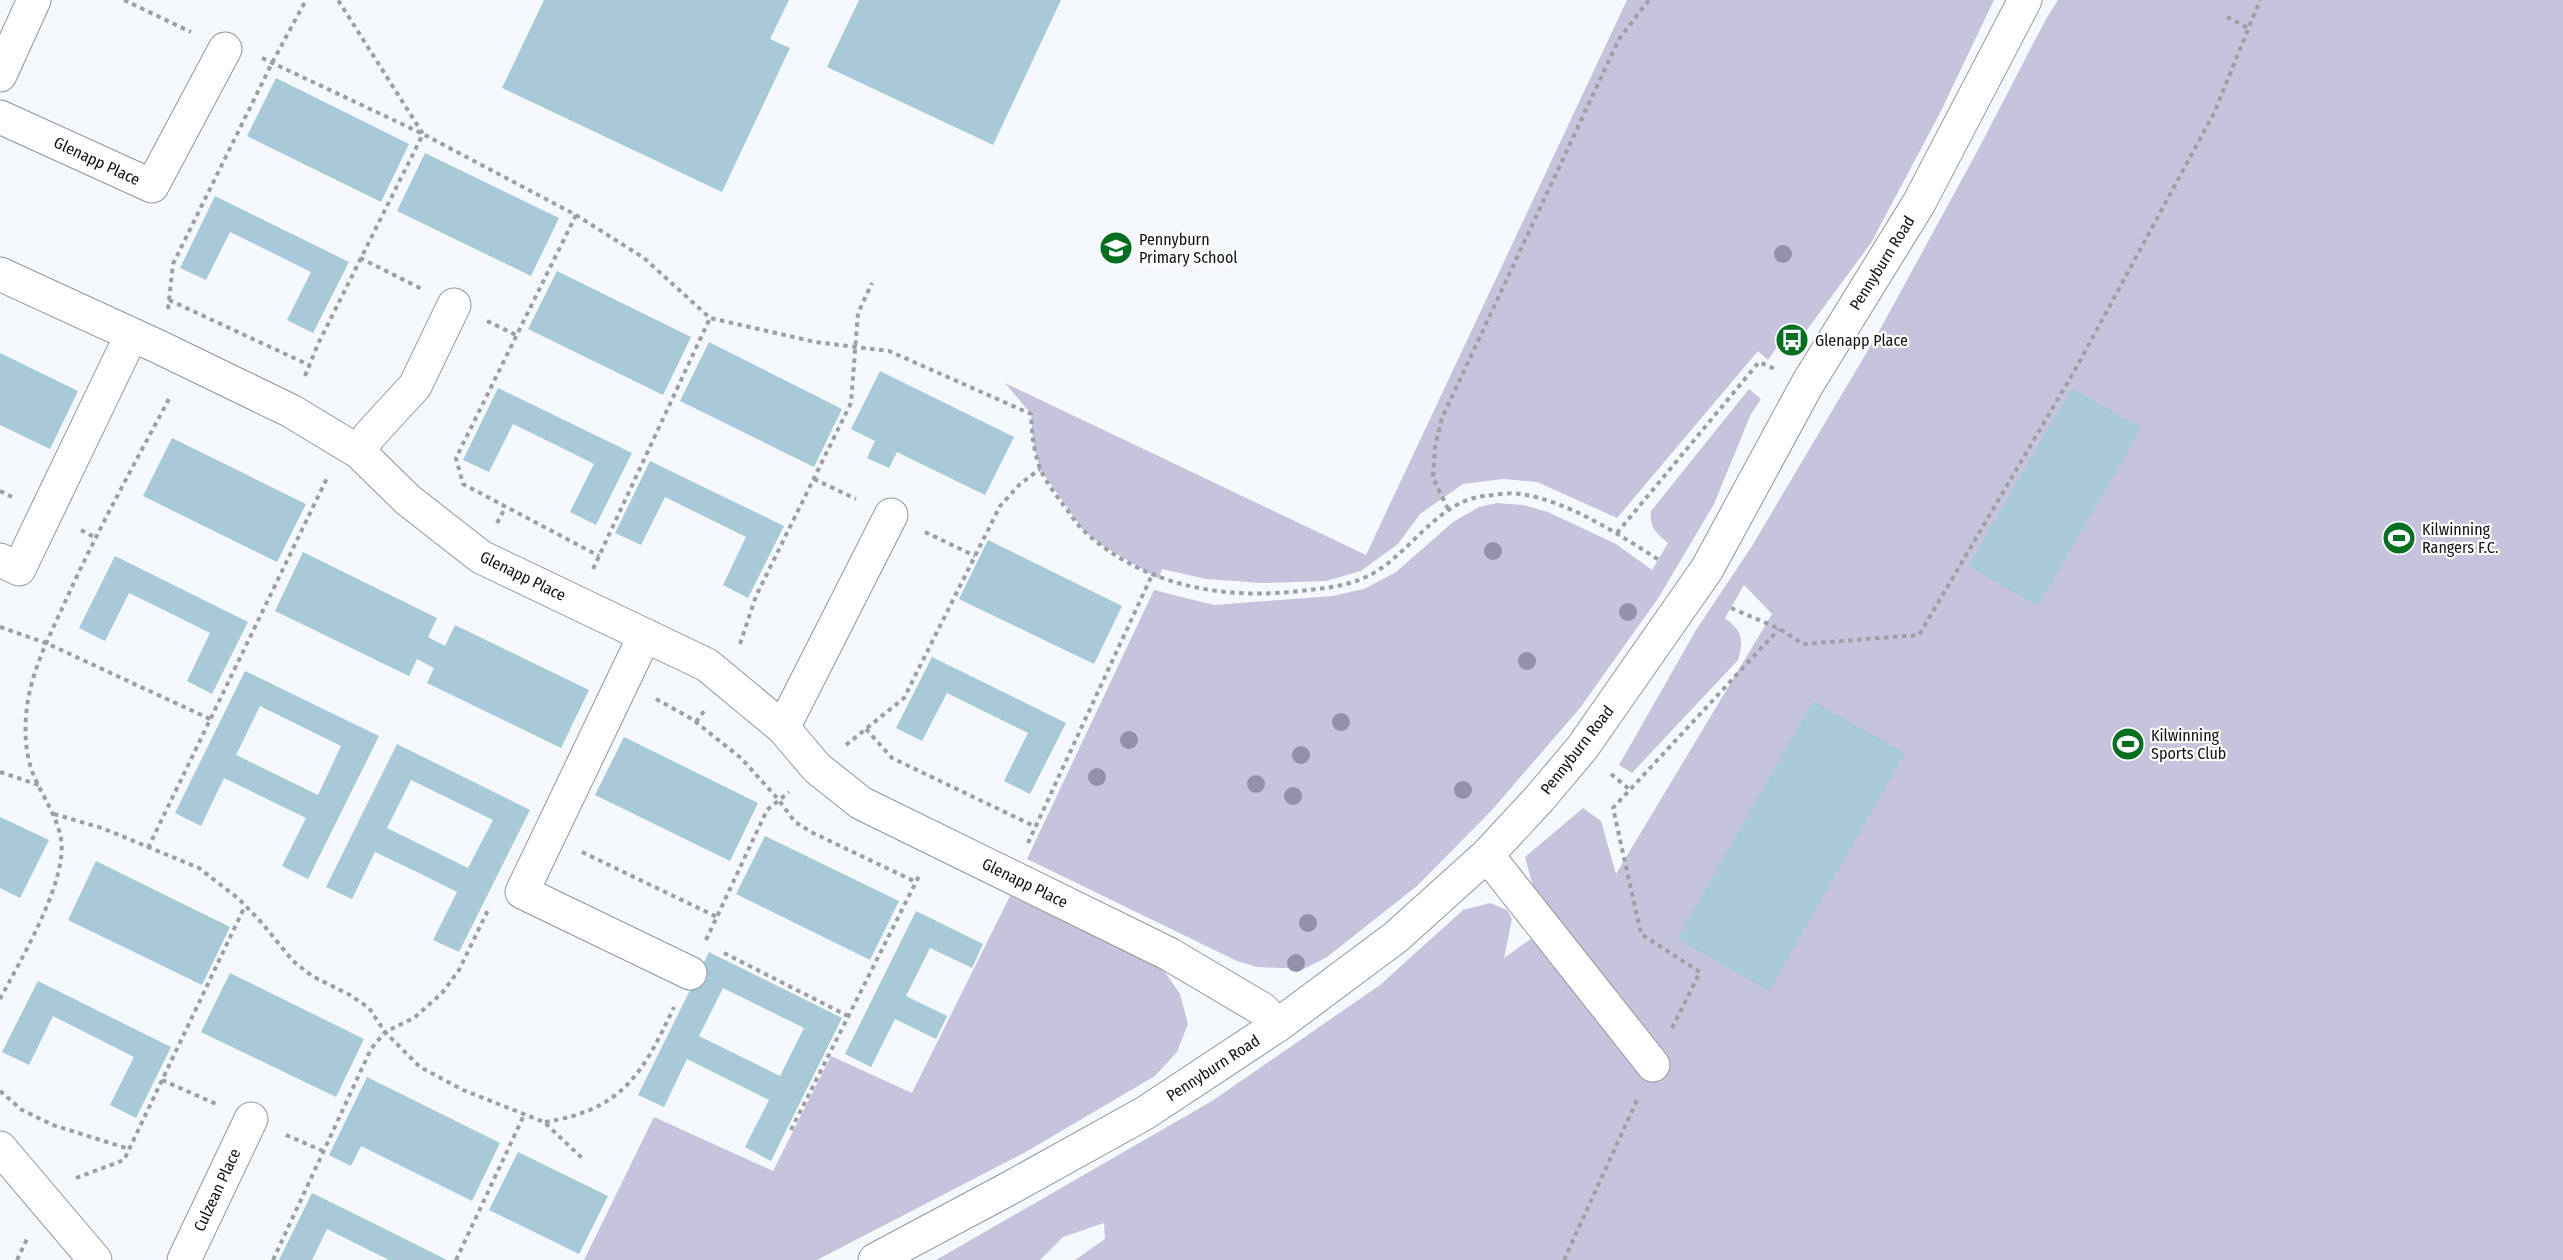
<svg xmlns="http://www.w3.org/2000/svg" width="2563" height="1260" font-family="'Fira Sans Condensed',sans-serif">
  <rect width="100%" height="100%" fill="#f5f9fe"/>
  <g fill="#c6c4dc">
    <path d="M1627,0H1994L1940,113L1871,243L1801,338L1790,328L1768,360L1758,351L1617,518L1537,482L1503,479L1463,484L1420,514L1398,544L1361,571L1326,581L1262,583L1206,579L1162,569L1159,579L1103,546L1083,530L1040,469L1033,442L1031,414L1005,383L1366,555Z"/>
    <path d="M2058,0H2563V1260H1075L1105,1239L1104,1223L1063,1237L1040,1260H936L1212,1101L1380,985L1463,910L1490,903L1507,910L1512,919L1504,958L1556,921L1534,890L1525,857L1583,808L1601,821L1616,874L1772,614L1744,585L1725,618C1742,631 1744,639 1738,660L1632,773L1619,765L1696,630L1752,546L1877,335L1979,148L2046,19Z"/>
    <path d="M1749,389L1761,399L1751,414L1714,504L1659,597L1580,708L1492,810L1417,886L1327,957L1304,969L1257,967L1237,961L1027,859L1154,590L1214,605L1332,596L1364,589L1396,572L1453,522L1479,507L1497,503L1523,505L1548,512L1616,544L1652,570L1668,543C1656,533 1649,528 1651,511Z"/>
    <path d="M1010,896L1162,968L1180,994L1188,1024L1177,1052L1155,1076L1024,1153L817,1260H584L654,1117L773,1171L831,1056L912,1093Z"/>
  </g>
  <g fill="#a7c9d8" fill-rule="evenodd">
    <path d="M544,0H789L770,39L790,48L722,192L502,88Z"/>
    <path d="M859,0H1061L993,145L827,67Z"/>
    <path d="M276,78L409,144L381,202L247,136Z"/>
    <path d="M425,153L559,218L531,276L397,211Z"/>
    <path d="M215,196L349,262L313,333L287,320L311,272L271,252L230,232L206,280L180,268Z"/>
    <path d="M557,271L691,337L663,395L528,329Z"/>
    <path d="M709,342L842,409L814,467L680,401Z"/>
    <path d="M0,353L78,391L50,449L0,425Z"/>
    <path d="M880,371L1014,437L985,495L897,452L889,468L867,458L875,441L851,429Z"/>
    <path d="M498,388L632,453L596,525L570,512L594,464L554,444L513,424L489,472L463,460Z"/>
    <path d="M2072,388L2141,428L2038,606L1968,566Z"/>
    <path d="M172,438L306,504L277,562L143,496Z"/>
    <path d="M650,461L784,526L748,598L723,585L746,537L665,497L641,545L615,533Z"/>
    <path d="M988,540L1122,606L1094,664L959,599Z"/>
    <path d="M303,552L437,618L428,637L445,646L455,625L589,690L561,748L427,683L434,668L417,659L409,676L275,611Z"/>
    <path d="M115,556L248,622L212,694L187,681L210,633L170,613L129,593L105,641L79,628Z"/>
    <path d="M932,657L1066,723L1030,794L1004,781L1028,733L947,693L922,741L896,728Z"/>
    <path d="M245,671L379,736L308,879L282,866L306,818L224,778L201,826L175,813ZM260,706L341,746L318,795L236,755Z"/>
    <path d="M1813,701L1905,753L1769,991L1677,939Z"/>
    <path d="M624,737L758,803L730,861L595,795Z"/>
    <path d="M397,744L530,810L459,952L433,940L457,892L417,872L375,852L352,899L326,887ZM411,780L493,820L468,868L387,828Z"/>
    <path d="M0,817L49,840L20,898L0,888Z"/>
    <path d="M765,836L899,901L870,960L736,894Z"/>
    <path d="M96,861L230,927L202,985L68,920Z"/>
    <path d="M916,911L983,944L972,968L930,948L906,996L947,1016L936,1039L895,1019L871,1067L845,1054Z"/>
    <path d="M709,952L842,1018L771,1161L745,1147L769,1100L687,1059L664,1107L638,1095ZM723,988L804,1028L780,1076L699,1036Z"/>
    <path d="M230,973L364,1039L336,1097L201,1032Z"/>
    <path d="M38,981L171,1047L136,1118L110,1105L134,1057L53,1016L29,1065L2,1052Z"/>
    <path d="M367,1077L500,1143L472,1201L361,1146L351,1166L329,1155Z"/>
    <path d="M518,1152L608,1196L579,1254L489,1210Z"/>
    <path d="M312,1193L379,1226L447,1260H389L327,1229L312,1260H279Z"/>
  </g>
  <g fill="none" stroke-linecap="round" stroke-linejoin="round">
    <g stroke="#90969d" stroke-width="35">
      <g id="minor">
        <path d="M0,75L34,0"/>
        <path d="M0,117L152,186L225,49"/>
        <path d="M0,274L159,347L291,411L359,452L408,500L481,557L707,665L783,728L817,768L861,803L1169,954L1262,1009L1278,1025"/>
        <path d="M359,452L369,436L415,386L454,305"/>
        <path d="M0,560L19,569L131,336"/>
        <path d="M645,635L522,892L690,973"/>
        <path d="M783,728L891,515"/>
        <path d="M1487,855L1653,1065"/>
        <path d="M0,1148L95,1260"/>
        <path d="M184,1260L251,1119"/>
        <path d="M875,1260L1008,1189L1145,1113L1278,1025L1396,937L1487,855L1539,799L1582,748L1707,569L1808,383L1919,203L2025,0"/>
      </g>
    </g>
    <g stroke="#9c9fa3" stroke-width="4" stroke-dasharray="4.5 4.5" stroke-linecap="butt">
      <path d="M124,0L191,32"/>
      <path d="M2227,17L2248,28"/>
      <path d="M262,58L423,134L576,215L644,258L710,318L815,342L889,351L1031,414C1032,432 1033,450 1040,468C1045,481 1056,495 1064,506C1071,514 1076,524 1084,531C1140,583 1216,599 1290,592C1316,589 1342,588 1366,577C1409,557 1435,502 1484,496C1495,495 1509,492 1520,494C1566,500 1620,535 1659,560"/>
      <path d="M576,215L456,458L463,484L599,556"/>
      <path d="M360,258L422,289"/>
      <path d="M169,300L309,365"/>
      <path d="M168,309L173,264L272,63L306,0"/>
      <path d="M487,321L516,335"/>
      <path d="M305,376L318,344L423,134L338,0"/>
      <path d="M814,479L856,499"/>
      <path d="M0,491L12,497"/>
      <path d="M1448,509L1433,478L1435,447L1442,418L1619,39L1649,0"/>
      <path d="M497,523L505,508"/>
      <path d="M81,530L96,538"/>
      <path d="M925,532L975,556"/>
      <path d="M1617,533L1759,362L1775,369"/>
      <path d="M593,569L710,318"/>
      <path d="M1731,608L1780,629L1803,644L1919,635L2075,370L2214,113L2260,0"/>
      <path d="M0,627L46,643L210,719"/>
      <path d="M740,644L756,596L851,403L858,313L872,283"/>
      <path d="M656,699L692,719L741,758L778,799L795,822L813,833L916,882"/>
      <path d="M696,722L704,711"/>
      <path d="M866,729L892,758L1036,827"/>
      <path d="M846,745L904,698L1000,506L1020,484L1040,469"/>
      <path d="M0,772L39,785"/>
      <path d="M1611,774L1629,789"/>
      <path d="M54,814L102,828L199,868L239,899L261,922L293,961L312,976L350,995L369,1008L385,1032L420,1067L463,1090L544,1122L582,1158"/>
      <path d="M1028,843L1152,575"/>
      <path d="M148,848L328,476"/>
      <path d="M582,852L717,917"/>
      <path d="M706,940L767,810L789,792"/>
      <path d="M724,953L848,1016"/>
      <path d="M0,999C20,961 68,881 61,839C57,816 43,797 34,776C24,753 24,724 28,700C34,665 51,633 65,602C97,531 135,463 171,395"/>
      <path d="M1672,1028L1700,972L1641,934L1613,808L1779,629"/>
      <path d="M162,1080L216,1104"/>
      <path d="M0,1091L22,1110L53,1125L129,1149"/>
      <path d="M545,1122C623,1110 643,1073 674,1007"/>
      <path d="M791,1130L920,874"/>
      <path d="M286,1135L323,1151"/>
      <path d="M76,1178L124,1160L245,906"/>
      <path d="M17,1260L27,1239"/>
      <path d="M273,1260L371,1049L385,1032L414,1018L442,993L459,970L488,910"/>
      <path d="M456,1260L525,1113"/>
      <path d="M1564,1260L1637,1100"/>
    </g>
    <use href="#minor" stroke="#fff" stroke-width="33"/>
  </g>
  <g fill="#9390aa">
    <circle cx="1783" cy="254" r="9"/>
    <circle cx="1493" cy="551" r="9"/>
    <circle cx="1628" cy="612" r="9"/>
    <circle cx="1527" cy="661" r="9"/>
    <circle cx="1341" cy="722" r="9"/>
    <circle cx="1129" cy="740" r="9"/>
    <circle cx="1301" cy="755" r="9"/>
    <circle cx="1097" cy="777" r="9"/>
    <circle cx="1256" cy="784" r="9"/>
    <circle cx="1463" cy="790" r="9"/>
    <circle cx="1293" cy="796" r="9"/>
    <circle cx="1308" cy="923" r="9"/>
    <circle cx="1296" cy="963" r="9"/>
  </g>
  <defs>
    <g id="school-disc" transform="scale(1.725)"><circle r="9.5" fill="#037021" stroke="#fff"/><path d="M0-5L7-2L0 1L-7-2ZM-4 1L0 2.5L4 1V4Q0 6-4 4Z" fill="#fff"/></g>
    <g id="bus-disc" transform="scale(1.725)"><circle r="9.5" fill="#037021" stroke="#fff"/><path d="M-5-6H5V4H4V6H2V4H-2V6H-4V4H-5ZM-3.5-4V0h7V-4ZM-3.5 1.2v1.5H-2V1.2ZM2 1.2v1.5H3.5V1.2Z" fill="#fff"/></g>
    <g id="stadium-disc" transform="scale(1.725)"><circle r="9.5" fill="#037021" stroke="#fff"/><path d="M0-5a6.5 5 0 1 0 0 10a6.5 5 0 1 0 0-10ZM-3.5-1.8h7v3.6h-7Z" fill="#fff"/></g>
  </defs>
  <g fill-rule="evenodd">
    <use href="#school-disc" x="1116" y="248"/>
    <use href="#bus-disc" x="1792" y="340"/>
    <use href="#stadium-disc" x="2399" y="538"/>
    <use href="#stadium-disc" x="2128" y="744"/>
  </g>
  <g text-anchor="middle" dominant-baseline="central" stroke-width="4.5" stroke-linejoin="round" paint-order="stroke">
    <g font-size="16" fill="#0f1114" stroke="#fff">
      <text transform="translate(97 161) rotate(25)">Glenapp Place</text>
      <text transform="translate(1882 263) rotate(-58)">Pennyburn Road</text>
      <text transform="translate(523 576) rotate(26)">Glenapp Place</text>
      <text transform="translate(1577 750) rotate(-52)">Pennyburn Road</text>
      <text transform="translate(1025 883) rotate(26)">Glenapp Place</text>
      <text transform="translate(1213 1068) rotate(-33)">Pennyburn Road</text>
      <text transform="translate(217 1190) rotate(-65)">Culzean Place</text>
    </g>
    <g font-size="16" fill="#0f1114" stroke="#fff" text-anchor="start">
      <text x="1139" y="239">Pennyburn<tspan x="1139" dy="18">Primary School</tspan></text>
      <text x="1815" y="340">Glenapp Place</text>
      <text x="2422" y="529">Kilwinning<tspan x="2422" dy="18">Rangers F.C.</tspan></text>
      <text x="2151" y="735">Kilwinning<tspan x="2151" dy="18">Sports Club</tspan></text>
    </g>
  </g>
</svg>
